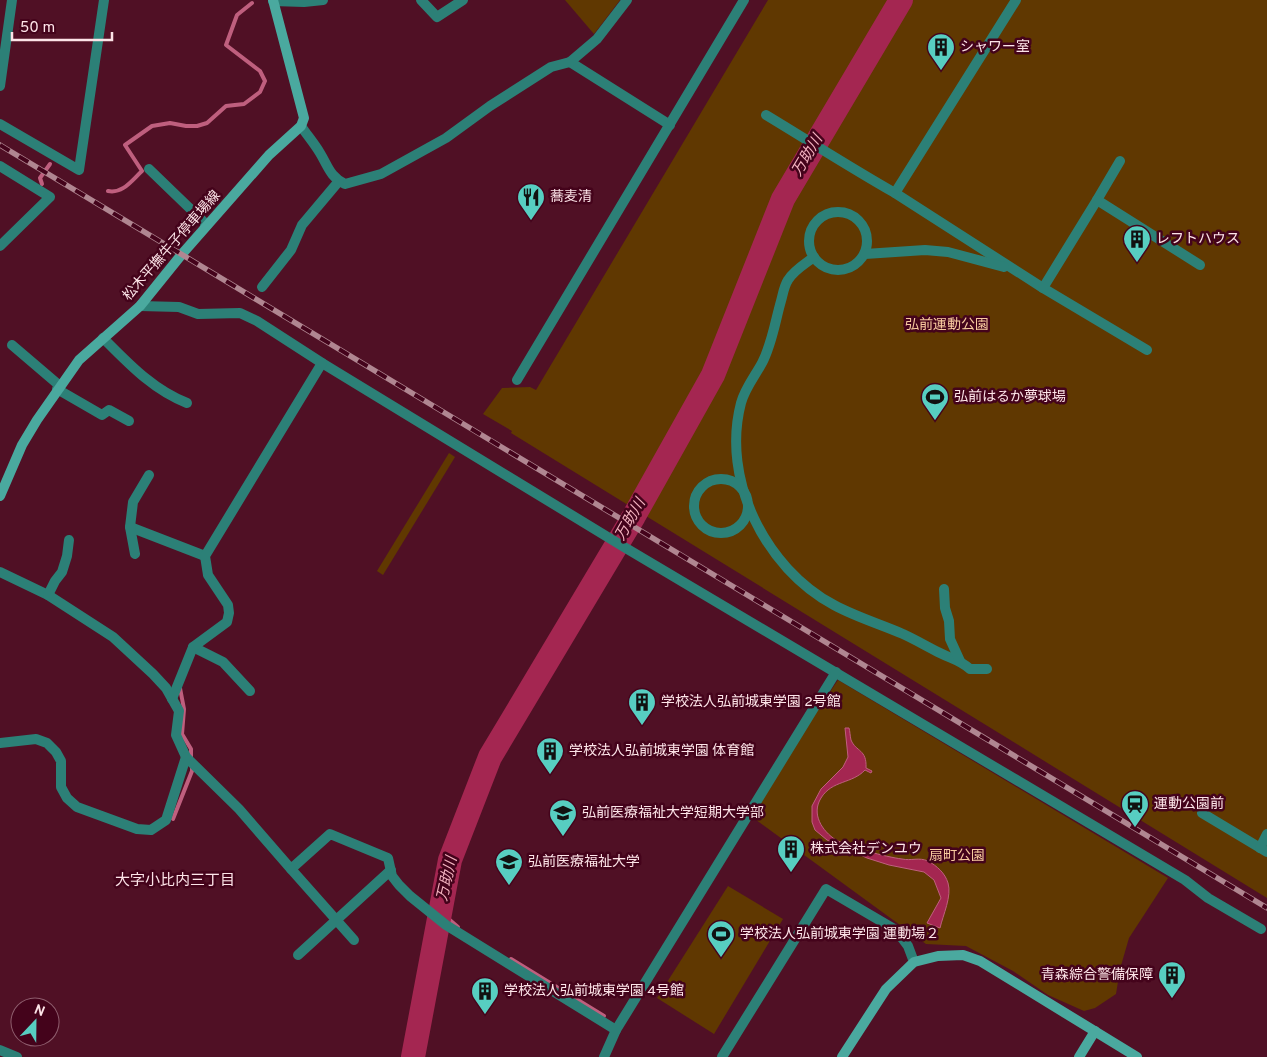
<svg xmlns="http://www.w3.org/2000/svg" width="1267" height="1057" font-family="Overpass,'Noto Sans JP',sans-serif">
  <rect width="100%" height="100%" fill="#501025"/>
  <g fill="#603801">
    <path d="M565,0H620L594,34Z"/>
    <path d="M768,0H1267V898L511,433L512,431L483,414L502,388L530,387L536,390Z"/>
    <path d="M449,453L455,457L383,575L377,571Z"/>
    <path d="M838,680L1168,878L1129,938L1120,969L1116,994L1095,1008L1084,1011L1048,995L1013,971L966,946L926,944L748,814Z"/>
    <path d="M728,886L783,919L714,1034L657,998Z"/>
  </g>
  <path fill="#a42651" stroke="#bf5f7e" d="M845,728H849C850,731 850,736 851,740C856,752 867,749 866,768L872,771L871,773L865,770C852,784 832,780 821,798C811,814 822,831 836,840C849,847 886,857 902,859C911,861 919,857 928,861C937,866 945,873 948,883C952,896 943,915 940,928L927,923L941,898L934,880L924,872L889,865L867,858L827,840L815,830L812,822V806L821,789L843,767L848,757Z"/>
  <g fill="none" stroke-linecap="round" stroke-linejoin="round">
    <g stroke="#bf5f7e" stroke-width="4">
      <path d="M42,184L40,178L50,164"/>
      <path d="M108,191C123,194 132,180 142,171L125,145L152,126L170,123L186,126H197L207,123L226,106L244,104L260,92L265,81L260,71L226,45L237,15L252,3"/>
      <path d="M180,688L184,709L182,734L191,749V758"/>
      <path d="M173,819L192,771V765"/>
      <path d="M444,915L458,927"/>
      <path d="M511,959L604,1016"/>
    </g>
    <path stroke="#a42651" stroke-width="24" d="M413,1057L450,860L490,757L634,516L713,375L783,199L901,0"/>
    <g stroke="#2c8077" stroke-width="10">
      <path d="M421,0L437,17L463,0"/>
      <path d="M1016,0L895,193L1043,288L1147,350"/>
      <path d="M273,1L304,2L323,0"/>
      <path d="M570,62L670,125"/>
      <path d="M0,86L12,0"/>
      <path d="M766,115C809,141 851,168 895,193"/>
      <path d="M0,124L79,170L104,0"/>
      <path d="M301,126C307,135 314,143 320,153C328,166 330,177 345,184L381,174L446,138L490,106L551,67L570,62L597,39L627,0"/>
      <path d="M1120,161L1097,200L1200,265"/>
      <path d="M0,166L50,197L0,246"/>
      <path d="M149,169L207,225"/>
      <circle cx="838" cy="241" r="29"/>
      <path d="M865,254L925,250L948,252L1004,267"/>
      <path d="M814,257C805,264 794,270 788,280C784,286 783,294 781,301C775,322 772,344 762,363C755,376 745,388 741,403C721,479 765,568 834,605C856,617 880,624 903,634C916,640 928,647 940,653C952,659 960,660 970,669H987"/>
      <path d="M262,287L291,250L302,225L339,181"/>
      <path d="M1043,288L1097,200"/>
      <path d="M140,306L179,307L198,314L240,313L257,321L322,363L624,547L1185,880L1208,898L1261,929"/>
      <path d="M103,338C128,363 153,390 187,403"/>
      <path d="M12,345L60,386"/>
      <path d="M517,380L744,0"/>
      <path d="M57,389L102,415L109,410L129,421"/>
      <circle cx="721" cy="506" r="27"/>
      <path d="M130,527L205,556"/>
      <path d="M135,554L130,527L133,502L149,475"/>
      <path d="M0,572L48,595L113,637L153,674L166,688L179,711L176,735L186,757L239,809L291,869L330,834L388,858L392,876L399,885L410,896L446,925L616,1030"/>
      <path d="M944,589L945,608L949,621L950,639L960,661"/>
      <path d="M48,595L55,581L62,572L67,556L69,540"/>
      <path d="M193,647L223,662L250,691"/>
      <path d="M172,699L193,647L227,622L229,613L228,605L208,575L205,556L322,363"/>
      <path d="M0,743L36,739L47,743L56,752L61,761V787L67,798L77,807L137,829L151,830L166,820L186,757"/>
      <path d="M1202,813L1267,852"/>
      <path d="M1260,848L1267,834"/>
      <path d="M291,869L354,940"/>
      <path d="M298,955L391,870"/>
      <path d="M0,1050L17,1057"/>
      <path d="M604,1057L616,1030L836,672"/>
      <path d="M722,1057L826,889L896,930L908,946L914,962"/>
    </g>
    <g stroke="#4aa99f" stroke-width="10">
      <path d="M0,496L22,445L37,420L79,360L140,306L182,254L269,155L301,126L304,118L273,0"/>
      <path d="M842,1057L886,989L914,962L938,956L963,955L980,961L1137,1057"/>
      <path d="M1079,1057L1095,1031"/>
    </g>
    <g stroke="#b08691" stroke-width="5.5">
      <path id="rail" d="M0,145L1267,908"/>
    </g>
    <use href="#rail" stroke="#44031b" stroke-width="4" stroke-dasharray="11" stroke-linecap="butt"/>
  </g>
  <defs>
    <g id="building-pin" transform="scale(1.4375)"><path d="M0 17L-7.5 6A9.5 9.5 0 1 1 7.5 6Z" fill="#57cec1" stroke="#44031b"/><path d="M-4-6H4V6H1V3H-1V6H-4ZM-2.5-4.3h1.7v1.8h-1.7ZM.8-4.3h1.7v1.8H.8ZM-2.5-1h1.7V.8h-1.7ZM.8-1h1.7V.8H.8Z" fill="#111"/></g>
    <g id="restaurant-pin" transform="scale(1.4375)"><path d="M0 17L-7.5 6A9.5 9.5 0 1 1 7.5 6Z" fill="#57cec1" stroke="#44031b"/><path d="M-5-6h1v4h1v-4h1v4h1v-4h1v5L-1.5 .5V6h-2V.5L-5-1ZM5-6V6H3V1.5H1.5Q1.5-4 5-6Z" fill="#111"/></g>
    <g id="stadium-pin" transform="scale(1.4375)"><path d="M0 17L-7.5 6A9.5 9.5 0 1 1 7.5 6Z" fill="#57cec1" stroke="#44031b"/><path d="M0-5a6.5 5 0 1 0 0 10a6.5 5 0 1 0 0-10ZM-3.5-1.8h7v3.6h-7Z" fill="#111"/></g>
    <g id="station-pin" transform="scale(1.4375)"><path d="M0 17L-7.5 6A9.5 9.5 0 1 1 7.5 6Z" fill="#57cec1" stroke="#44031b"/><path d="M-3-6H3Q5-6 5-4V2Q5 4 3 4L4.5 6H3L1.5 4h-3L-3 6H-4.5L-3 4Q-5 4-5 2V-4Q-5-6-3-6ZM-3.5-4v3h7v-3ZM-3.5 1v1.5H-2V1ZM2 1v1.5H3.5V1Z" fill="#111"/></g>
    <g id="university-pin" transform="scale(1.4375)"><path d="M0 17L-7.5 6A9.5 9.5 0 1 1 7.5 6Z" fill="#57cec1" stroke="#44031b"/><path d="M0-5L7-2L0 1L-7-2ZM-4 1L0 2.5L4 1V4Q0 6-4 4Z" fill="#111"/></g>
  </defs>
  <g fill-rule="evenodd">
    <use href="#building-pin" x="941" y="47"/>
    <use href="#restaurant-pin" x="531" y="197"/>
    <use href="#building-pin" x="1137" y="239"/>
    <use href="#stadium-pin" x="935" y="397"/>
    <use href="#building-pin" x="642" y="702"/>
    <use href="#building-pin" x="550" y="751"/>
    <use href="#station-pin" x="1135" y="804"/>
    <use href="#university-pin" x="563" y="813"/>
    <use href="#building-pin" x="791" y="849"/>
    <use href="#university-pin" x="509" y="862"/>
    <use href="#stadium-pin" x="721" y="934"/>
    <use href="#building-pin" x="1172" y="975"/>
    <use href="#building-pin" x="485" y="991"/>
  </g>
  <g text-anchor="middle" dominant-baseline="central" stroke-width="5" stroke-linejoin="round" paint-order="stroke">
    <g font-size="14" fill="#fde4e8" stroke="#44031b" text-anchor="start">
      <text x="960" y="47">シャワー室</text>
      <text x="550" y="197">蕎麦清</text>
      <text x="1156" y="239">レフトハウス</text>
      <text x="954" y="397">弘前はるか夢球場</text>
      <text x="661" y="702">学校法人弘前城東学園 2号館</text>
      <text x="569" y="751">学校法人弘前城東学園 体育館</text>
      <text x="1154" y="804">運動公園前</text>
      <text x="582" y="813">弘前医療福祉大学短期大学部</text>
      <text x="810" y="849">株式会社デンユウ</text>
      <text x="528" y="862">弘前医療福祉大学</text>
      <text x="740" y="934">学校法人弘前城東学園 運動場２</text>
      <text x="1153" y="975" text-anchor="end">青森綜合警備保障</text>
      <text x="504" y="991">学校法人弘前城東学園 4号館</text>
    </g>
    <g font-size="14" fill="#fde4e8" stroke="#44031b">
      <text transform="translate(172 246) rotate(-49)">松木平撫牛子停車場線</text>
    </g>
    <g font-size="14" fill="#f8cb9f" stroke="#44031b">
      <text x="947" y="325">弘前運動公園</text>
      <text x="957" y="856">扇町公園</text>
    </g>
    <g font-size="15" font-style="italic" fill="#f4b3c0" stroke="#44031b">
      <text transform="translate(808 156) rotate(-59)">万助川</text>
      <text transform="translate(631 520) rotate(-60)">万助川</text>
      <text transform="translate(448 879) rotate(-77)">万助川</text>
    </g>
    <g font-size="15" fill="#fde4e8" stroke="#44031b">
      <text x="175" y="881">大字小比内三丁目</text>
    </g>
  </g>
  <g transform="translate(35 1022) rotate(22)"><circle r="24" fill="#44031b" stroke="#8e5d6d"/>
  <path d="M0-4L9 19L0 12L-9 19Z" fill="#57cec1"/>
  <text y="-8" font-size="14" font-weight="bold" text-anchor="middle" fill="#fde4e8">N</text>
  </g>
  <path d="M12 32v8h100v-8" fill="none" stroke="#fde4e8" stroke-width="2.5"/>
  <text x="20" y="32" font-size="15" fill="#fde4e8" stroke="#44031b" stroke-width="4" paint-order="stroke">50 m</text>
</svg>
